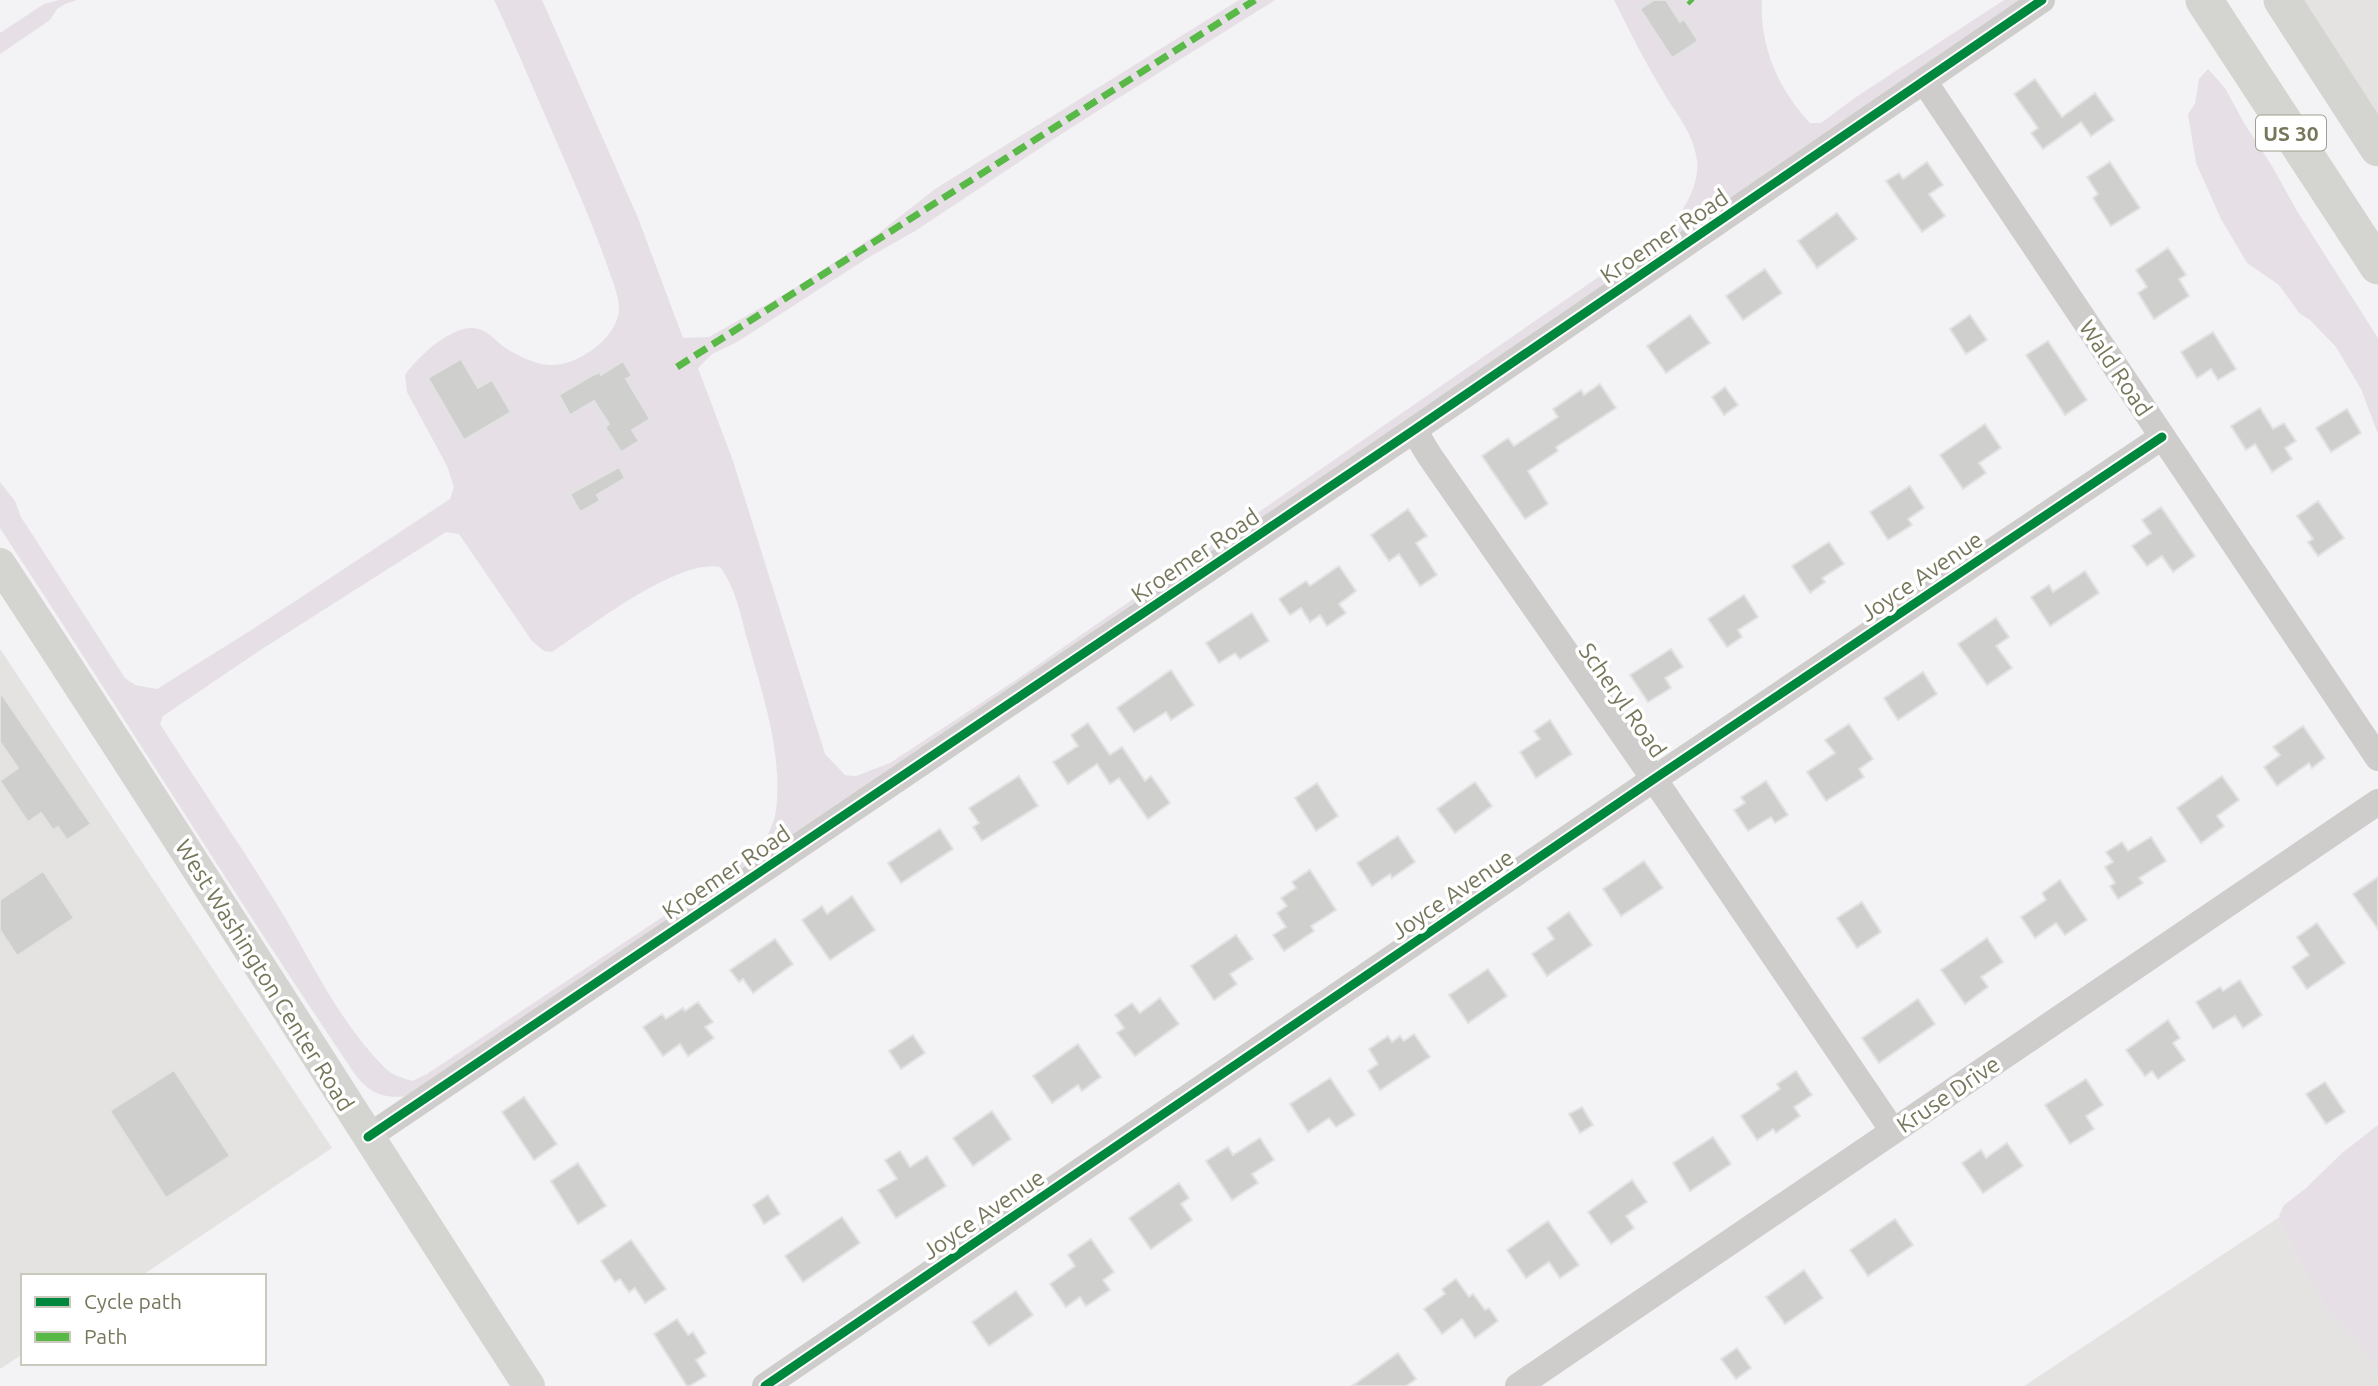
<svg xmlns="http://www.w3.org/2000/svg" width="2378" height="1386" font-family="Ubuntu,sans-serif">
  <rect width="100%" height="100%" fill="#f3f2f4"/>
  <g fill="#e4e3e2">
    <path d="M2287,0H2378V137Z"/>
    <path d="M0,649L332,1148L141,1276H23V1354L0,1369Z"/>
    <path d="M2378,1152V1386H2024Z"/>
  </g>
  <g fill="#e6e0e6" fill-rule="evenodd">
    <path d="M59,0H77L65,4L57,9L50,20L0,54V33L44,4Z"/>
    <path d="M494,0H542L638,218L683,338L709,337L789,292L879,233L935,189L1239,0H1275L1069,129L915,231L866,259L737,342L712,354L698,368L733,461L825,754L845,775L856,776L890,763L1016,680L1668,229C1683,213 1700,184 1697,161C1694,135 1678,116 1665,95C1646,64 1630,32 1614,0H1762C1759,45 1779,91 1810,123H1821L1856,97L2004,0H2023L1088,638L410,1096C383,1099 370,1094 354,1073C233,893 119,709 0,528V482L15,501L21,517L125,678L135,685L157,689L253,629L450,499L454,487L447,466L407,392L405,375C417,358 454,322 478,329C488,331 496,341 504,347C516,355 534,364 548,365C577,367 616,339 619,311C620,297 611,278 607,265C590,216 568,169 548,122C530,81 513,40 494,0ZM446,532L459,534L532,641L544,651L552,652C589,628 676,559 720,567C736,588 741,617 748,642C763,696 783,754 776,811C773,826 767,838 758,850L661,918L427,1074L412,1081C402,1078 392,1075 384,1067C343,1026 316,971 287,921C247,854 202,790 160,724L163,716L262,649Z"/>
    <path d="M2208,69L2225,88L2244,123L2272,166L2297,211L2378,338V434L2361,389L2336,347L2310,320L2300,314L2279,285L2247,263L2221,219L2196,163L2188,114L2195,104L2199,79Z"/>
    <path d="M2378,1125V1372L2365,1350L2331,1314L2299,1260L2279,1216L2284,1205L2305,1189L2342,1153Z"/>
  </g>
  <g fill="#cfcfce" stroke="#e2e2e3" stroke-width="2">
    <path d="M1654,0H1666L1680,22L1684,19L1698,41L1672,58L1640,9Z"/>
    <path d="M2035,79L2062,117L2095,93L2114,120L2091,136L2081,122L2043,149L2031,133L2038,128L2014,94Z"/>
    <path d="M1927,162L1943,185L1929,194L1945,216L1922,232L1886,181L1899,173L1903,179Z"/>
    <path d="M2110,162L2140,208L2111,226L2093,198L2098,194L2087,177Z"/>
    <path d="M1837,213L1857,239L1817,268L1798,241Z"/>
    <path d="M2168,248L2186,275L2179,279L2189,296L2154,319L2138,293L2147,287L2136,270Z"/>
    <path d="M1765,269L1782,293L1743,320L1726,296Z"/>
    <path d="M1690,315L1710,343L1666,373L1647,346Z"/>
    <path d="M1970,315L1987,340L1966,354L1950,329Z"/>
    <path d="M2213,332L2236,369L2218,380L2211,369L2197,378L2181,352Z"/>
    <path d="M2048,341L2087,400L2065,415L2026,355Z"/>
    <path d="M461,359L478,388L492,380L511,412L464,440L428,378Z"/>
    <path d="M623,361L632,376L626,379L650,419L632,430L639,441L621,452L605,427L609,424L594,401L570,415L559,395L593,375L600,372L601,375Z"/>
    <path d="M1600,384L1616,408L1556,447L1558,451L1528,471L1548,504L1525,519L1482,456L1508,438L1514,446L1558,417L1553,409L1581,390L1584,395Z"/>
    <path d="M1725,387L1738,405L1724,415L1712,397Z"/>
    <path d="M2260,408L2273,429L2284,423L2296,441L2285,448L2292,459L2272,472L2255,444L2246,450L2231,426Z"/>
    <path d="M2347,409L2361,433L2331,452L2316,428Z"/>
    <path d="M1985,424L2001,448L1979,463L1986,473L1963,489L1940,455Z"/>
    <path d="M619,467L625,478L597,495L600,501L580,512L570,494Z"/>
    <path d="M1910,486L1924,508L1908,519L1912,525L1888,540L1870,512Z"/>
    <path d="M2318,501L2344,538L2318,556L2308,542L2313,539L2297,516Z"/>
    <path d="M2161,507L2195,556L2173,572L2162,556L2147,566L2132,546L2151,533L2142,520Z"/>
    <path d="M1408,509L1427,536L1416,543L1437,575L1420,586L1399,554L1389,561L1371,535Z"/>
    <path d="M1829,542L1844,564L1822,578L1825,582L1810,593L1792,566Z"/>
    <path d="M1339,566L1356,591L1339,604L1346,613L1327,626L1320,615L1310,622L1301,608L1290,615L1279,599L1306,581L1310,586Z"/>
    <path d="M2085,571L2099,593L2050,626L2031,597L2049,585L2053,592Z"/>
    <path d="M1744,595L1758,617L1738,630L1742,637L1727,647L1708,619Z"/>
    <path d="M1252,613L1269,641L1240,659L1235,653L1219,663L1206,643Z"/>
    <path d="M1996,618L2009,637L1996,646L2012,668L1987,685L1958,644Z"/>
    <path d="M1671,649L1683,667L1665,678L1671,688L1648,702L1630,675Z"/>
    <path d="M1171,670L1194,705L1171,720L1166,712L1134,732L1117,708Z"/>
    <path d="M1923,672L1937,694L1898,720L1884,698Z"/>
    <path d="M0,692L91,824L67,840L58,827L53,830L41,813L28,822L0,781L18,768L0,742Z"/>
    <path d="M1550,720L1572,754L1536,778L1520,752L1540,739L1534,731Z"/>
    <path d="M1088,723L1110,755L1122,747L1145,781L1151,776L1170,803L1148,819L1119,778L1110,784L1097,764L1068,784L1053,762L1078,746L1071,735Z"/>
    <path d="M1849,724L1873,759L1859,769L1864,777L1826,801L1807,772L1835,753L1825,740Z"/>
    <path d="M2303,726L2325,758L2312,768L2309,763L2277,786L2264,767L2280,755L2273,747Z"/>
    <path d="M1019,776L1038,806L982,841L973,827L979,823L969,808Z"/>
    <path d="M2222,776L2239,800L2217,816L2224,826L2201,843L2177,808Z"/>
    <path d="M1766,781L1788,815L1775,823L1771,817L1748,831L1734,810L1745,803L1741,797Z"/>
    <path d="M1475,782L1492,806L1455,833L1437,809Z"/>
    <path d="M1317,783L1338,816L1316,831L1295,798Z"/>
    <path d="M940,829L953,849L901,883L888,863Z"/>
    <path d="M1398,836L1415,862L1392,878L1390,874L1372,886L1357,863Z"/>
    <path d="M2151,837L2166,861L2139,878L2143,883L2118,899L2110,886L2115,883L2105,867L2113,862L2106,852L2122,842L2128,851Z"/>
    <path d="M1644,861L1663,888L1621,916L1603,889Z"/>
    <path d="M1310,870L1336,910L1311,926L1314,931L1284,951L1273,935L1286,927L1277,913L1287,906L1281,898L1296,888L1292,882Z"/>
    <path d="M43,871L74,918L17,956L0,930V900Z"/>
    <path d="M2378,877V929L2353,894Z"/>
    <path d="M2060,880L2087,920L2065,935L2056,923L2035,938L2021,917L2046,900L2042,893Z"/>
    <path d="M852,896L875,930L830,960L802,920L822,906L827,914Z"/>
    <path d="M1862,902L1881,932L1857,948L1837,918Z"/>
    <path d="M1569,912L1592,945L1547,976L1532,954L1554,939L1547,928Z"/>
    <path d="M2317,923L2345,963L2307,989L2292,967L2309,955L2297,937Z"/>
    <path d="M1236,935L1253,959L1230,974L1237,984L1214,1000L1191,966Z"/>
    <path d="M1987,938L2003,962L1981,977L1988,987L1965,1004L1941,970Z"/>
    <path d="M775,939L793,964L753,993L743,979L739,982L730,970Z"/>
    <path d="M1488,969L1507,996L1468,1023L1449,995Z"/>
    <path d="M2240,980L2262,1015L2243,1028L2235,1016L2213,1029L2196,1002L2220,987L2223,991Z"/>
    <path d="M1160,998L1179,1024L1135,1056L1117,1033L1124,1028L1115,1015L1132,1003L1140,1013Z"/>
    <path d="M1918,999L1935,1024L1879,1063L1862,1038Z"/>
    <path d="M698,1002L713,1022L705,1027L714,1038L688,1056L680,1044L663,1056L643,1027L662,1014L666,1019L683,1008L685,1011Z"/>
    <path d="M2168,1020L2180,1038L2173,1043L2185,1060L2158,1079L2152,1071L2145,1076L2126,1050Z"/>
    <path d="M1414,1034L1430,1057L1380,1090L1368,1071L1378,1064L1369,1049L1388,1036L1392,1042L1400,1036L1404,1041Z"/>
    <path d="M913,1035L925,1053L901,1069L889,1051Z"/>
    <path d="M1078,1044L1101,1077L1082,1091L1078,1085L1052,1103L1033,1076Z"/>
    <path d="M174,1070L230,1156L166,1198L110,1111Z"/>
    <path d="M1796,1071L1812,1095L1794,1107L1800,1116L1776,1133L1773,1129L1757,1140L1741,1116L1780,1089L1777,1084Z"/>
    <path d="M1330,1078L1355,1115L1336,1127L1329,1118L1308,1132L1290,1104Z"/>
    <path d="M2086,1079L2103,1105L2086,1116L2094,1129L2070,1144L2045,1105Z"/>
    <path d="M2325,1082L2345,1112L2326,1124L2306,1094Z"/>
    <path d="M524,1097L557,1144L534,1160L502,1112Z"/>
    <path d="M1582,1107L1593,1125L1580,1133L1569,1114Z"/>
    <path d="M992,1111L1011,1139L973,1166L953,1138Z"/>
    <path d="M1713,1137L1731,1164L1690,1191L1673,1163Z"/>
    <path d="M1260,1138L1274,1160L1252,1174L1258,1183L1232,1200L1206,1161L1228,1147L1233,1155Z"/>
    <path d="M2007,1143L2023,1166L1983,1193L1962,1163L1981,1150L1986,1158Z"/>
    <path d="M900,1151L910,1167L927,1156L946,1186L896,1218L878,1190L897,1179L885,1160Z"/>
    <path d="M578,1163L606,1206L578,1224L551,1181Z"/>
    <path d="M1632,1180L1647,1202L1626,1216L1634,1228L1611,1244L1588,1212Z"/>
    <path d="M1179,1183L1189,1198L1181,1204L1192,1220L1151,1249L1129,1218Z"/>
    <path d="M768,1195L780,1214L764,1224L753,1205Z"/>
    <path d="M842,1217L860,1243L803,1282L785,1256Z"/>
    <path d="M1895,1219L1913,1245L1868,1276L1850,1250Z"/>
    <path d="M1548,1221L1579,1265L1560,1278L1549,1262L1526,1278L1507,1250Z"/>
    <path d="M1091,1239L1114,1272L1103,1280L1110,1290L1086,1306L1080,1297L1066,1307L1050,1284L1075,1266L1068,1255Z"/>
    <path d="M631,1240L666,1289L645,1303L635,1288L629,1292L620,1279L615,1282L601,1261Z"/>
    <path d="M1804,1270L1823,1298L1785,1324L1766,1297Z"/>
    <path d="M1456,1279L1469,1297L1473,1294L1485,1310L1489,1308L1498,1321L1475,1338L1462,1319L1442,1334L1424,1309L1445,1294L1442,1289Z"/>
    <path d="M1016,1291L1033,1315L989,1346L972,1322Z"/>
    <path d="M677,1319L688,1335L693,1332L706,1353L696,1360L706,1376L689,1386H687L654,1334Z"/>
    <path d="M1737,1348L1751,1368L1736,1379L1721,1359Z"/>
    <path d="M1398,1353L1416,1379L1406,1386H1352Z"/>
  </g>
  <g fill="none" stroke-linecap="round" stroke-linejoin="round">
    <g stroke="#cecdcb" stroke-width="26">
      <path d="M1924,81L2378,758"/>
      <path d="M1414,430L1429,455L1654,779L1893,1131"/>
      <path d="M368,1137L1414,430L2042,0"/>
      <path d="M765,1386L1654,779L2162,437"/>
      <path d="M1518,1386L2378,802"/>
    </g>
    <path stroke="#d4d4d0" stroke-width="32" d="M0,564C179,836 352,1113 529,1386"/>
    <g stroke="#d4d4d0" stroke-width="37">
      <path d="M2204,0L2378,266"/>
      <path d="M2282,0L2378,148"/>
    </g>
    <g stroke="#58b947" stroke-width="7" stroke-dasharray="14 7" stroke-linecap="butt">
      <path d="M1689,0L1692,3"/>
      <path d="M677,367L1255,0"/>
    </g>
    <g stroke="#fff" stroke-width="13">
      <g id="cycleway">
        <path d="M368,1137L1414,430L2042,0"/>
        <path d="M765,1386L1654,779L2162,437"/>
      </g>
    </g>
    <use href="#cycleway" stroke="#00873e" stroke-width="9"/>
  </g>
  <g text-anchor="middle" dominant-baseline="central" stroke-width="7" stroke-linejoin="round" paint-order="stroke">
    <rect fill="#fff" stroke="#a0a08d" stroke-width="2" x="2256" y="115.5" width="70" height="35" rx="5"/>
    <g font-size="21" font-weight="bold" fill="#77775c">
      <text x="2291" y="133">US 30</text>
    </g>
    <g font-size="23" fill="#77775c" stroke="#fff">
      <text transform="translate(1664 236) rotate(-34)">Kroemer Road</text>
      <text transform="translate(2116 368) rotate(56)">Wald Road</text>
      <text transform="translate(1195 555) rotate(-34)">Kroemer Road</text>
      <text transform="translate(1921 576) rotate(-34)">Joyce Avenue</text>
      <text transform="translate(1623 700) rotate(55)">Scheryl Road</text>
      <text transform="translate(726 872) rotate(-34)">Kroemer Road</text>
      <text transform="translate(1452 894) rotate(-34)">Joyce Avenue</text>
      <text transform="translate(265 975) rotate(58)">West Washington Center Road</text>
      <text transform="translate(1948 1094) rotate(-34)">Kruse Drive</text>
      <text transform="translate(983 1214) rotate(-34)">Joyce Avenue</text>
    </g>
  </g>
  <rect x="21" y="1274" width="245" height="91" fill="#ffffff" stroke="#c9c9be" stroke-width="2"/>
  <rect x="35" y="1297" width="35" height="10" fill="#00873e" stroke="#c9c9be" stroke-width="2"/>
  <text x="84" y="1309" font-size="21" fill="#77775c">Cycle path</text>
  <rect x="35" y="1332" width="35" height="10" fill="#58b947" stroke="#c9c9be" stroke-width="2"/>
  <text x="84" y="1344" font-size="21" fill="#77775c">Path</text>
</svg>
